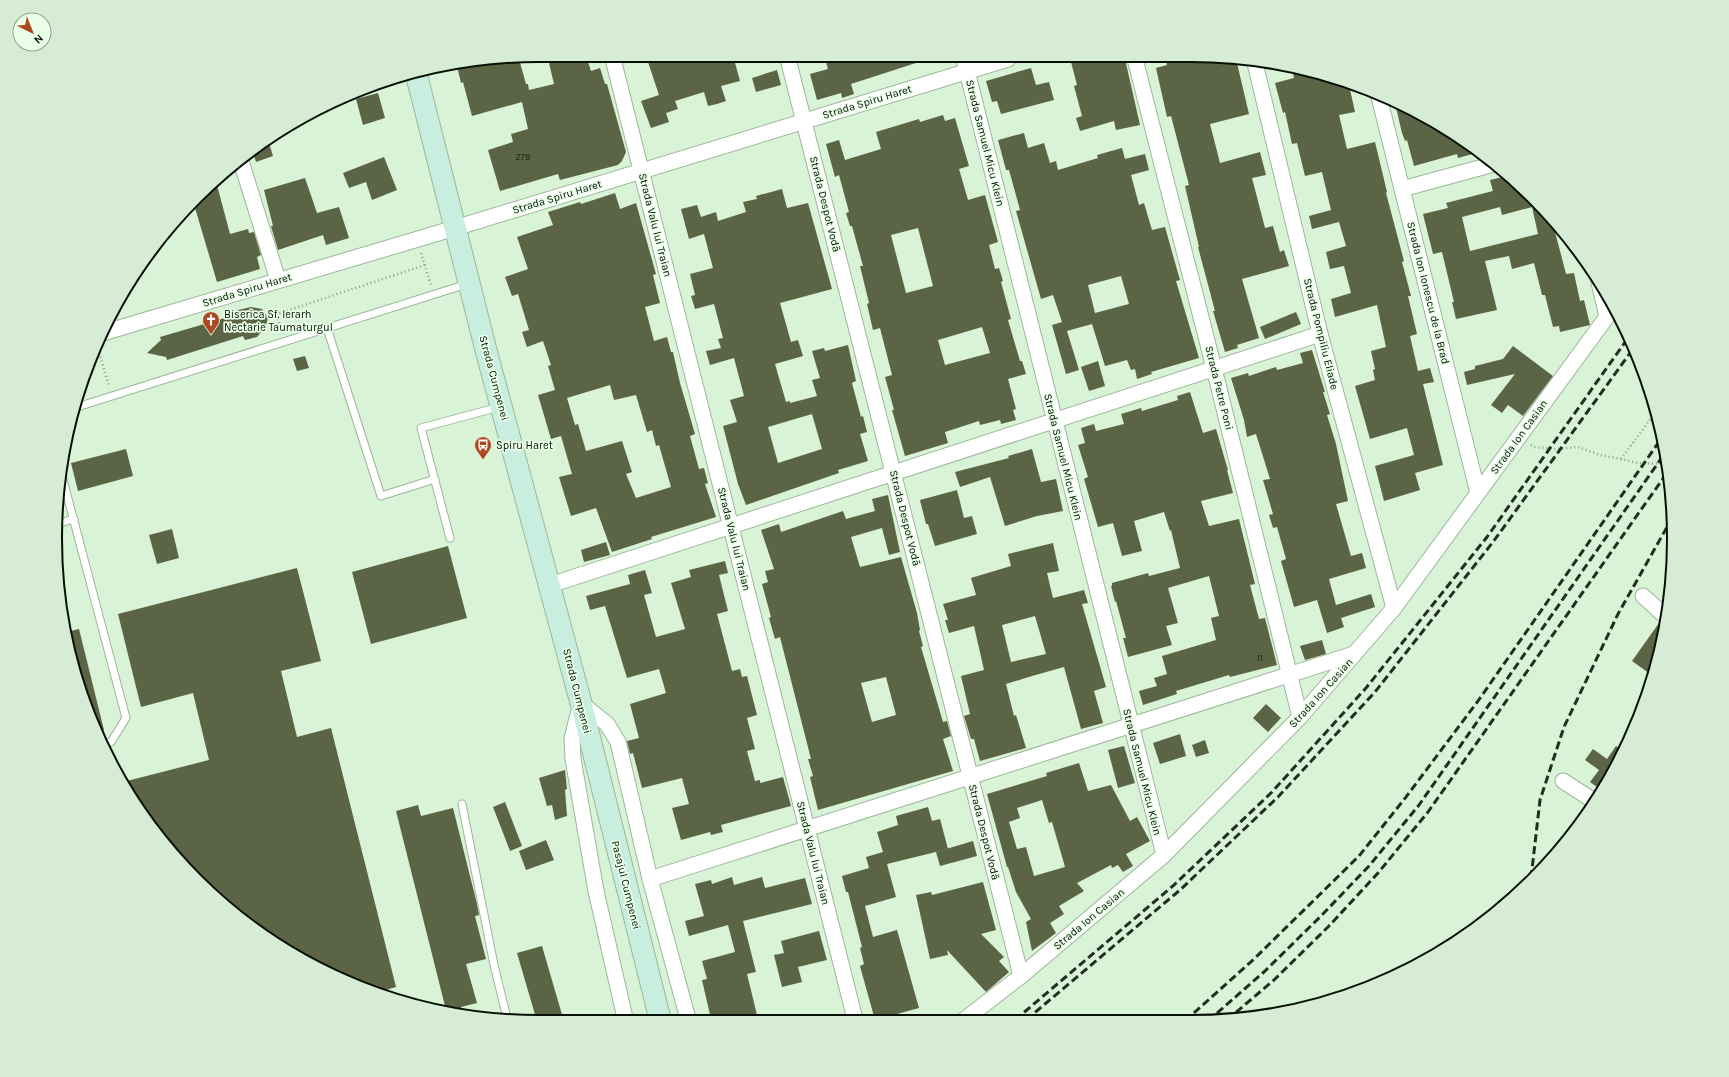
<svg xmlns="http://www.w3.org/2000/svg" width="1729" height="1077" font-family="Karla,sans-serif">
  <rect width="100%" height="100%" fill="#d8f3d5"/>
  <g fill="#5b6445" fill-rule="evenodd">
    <path d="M484,59H519L526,84H528L529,90L554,84L549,63L563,59H587L591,71L600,68L605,84H607L626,152L622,161L618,165L560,180L558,174L500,191L488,150L513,142L511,134L528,129L522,102L472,116L463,82L461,83L457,66Z"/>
    <path d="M647,59H734L740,81L721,86L726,101L717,104L708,106L704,92L675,101L678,109L666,113L669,122L651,128L641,101L659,95Z"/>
    <path d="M825,59H919V62L851,84L854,94L842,98L841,93L817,100L810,74L828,69Z"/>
    <path d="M1084,59H1125L1140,125L1116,130L1114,121L1080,131L1076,118L1082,116L1074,86L1077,85L1071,62Z"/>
    <path d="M1166,59H1236L1249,114L1210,124L1220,163L1260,152L1266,175L1252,178L1265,228L1273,226L1280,252L1284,250L1289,266L1242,279L1259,338L1237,345L1238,348L1225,352L1213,311H1215L1198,247H1199L1185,186L1189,185L1171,116L1167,117L1156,68L1167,65Z"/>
    <path d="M1031,68L1036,85L1049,82L1054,100L1001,114L997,101L992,102L986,81Z"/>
    <path d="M1292,69L1349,85L1355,112L1339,115L1347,149L1375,142L1387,192L1386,193L1404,261L1402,262L1411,296H1408L1417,334L1410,336L1418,371L1430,368L1434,382L1423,384L1443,465L1415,473L1420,490L1384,501L1375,466L1414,455L1407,428L1370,439L1355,386L1375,380L1373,370L1375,369L1371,351L1386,347L1377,305L1335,317L1331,299L1351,293L1344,266L1330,269L1326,252L1346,246L1339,222L1312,229L1309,216L1331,210L1322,172L1305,176L1297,143L1292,144L1285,112L1283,113L1275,83L1294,78Z"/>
    <path d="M777,70L781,85L756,92L752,78Z"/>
    <path d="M378,93L385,118L363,125L356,99Z"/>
    <path d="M1395,103L1466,144L1480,152L1458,158L1457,154L1414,166L1407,140L1405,141L1402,133Z"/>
    <path d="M943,115L945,121L955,118L969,166L959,169L968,200L985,195L998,242L989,245L995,269L999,268L1003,281L1001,282L1011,319L1008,320L1020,361H1022L1026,374L1008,379L1016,409L1013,410L1016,420L1001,424L1000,420L980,425L979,421L945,432L948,443L905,456L892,410H894L885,377L892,375L880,328L873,330L867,304L869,303L860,266H863L852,226H850L846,213L849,212L839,175L835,177L826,144L839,140L845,160L881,149L876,132L919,119L920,122ZM918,228L933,286L906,293L891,235ZM982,327L990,353L945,365L938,340Z"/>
    <path d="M1024,133L1028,148L1044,143L1050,163L1056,161L1058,170L1098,158L1097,155L1122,148L1125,159L1145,154L1149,170L1131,175L1139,205L1144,203L1152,230L1165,227L1180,280L1176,281L1199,358L1151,372L1152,374L1137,379L1135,369L1131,370L1127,360L1105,366L1092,324L1067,331L1079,370L1066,374L1052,325L1062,322L1053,295L1041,299L1016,211L1020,210L1009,170H1006L998,140ZM1121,276L1129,304L1095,313L1088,285Z"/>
    <path d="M268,140L273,156L256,162L252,150Z"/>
    <path d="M384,157L397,190L372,200L366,182L349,188L343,173Z"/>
    <path d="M1507,176L1554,220L1559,227L1554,228L1566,274L1574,273L1580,301L1584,300L1590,325L1560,332L1559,326L1553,327L1545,295H1542L1534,263L1512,269L1509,256L1485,261L1497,310L1456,319L1452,302H1454L1442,252L1433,254L1423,214L1448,208L1446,203L1493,191L1490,180ZM1500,207L1502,215L1532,207L1538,234L1470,251L1462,217Z"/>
    <path d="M305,178L317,213L339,207L349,238L326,245L323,235L278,250L271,226H273L264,190Z"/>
    <path d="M217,185L230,234L248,229L249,233L254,232L261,255L257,257L260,269L217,282L193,201L206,188Z"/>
    <path d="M782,189L787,208L808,203L832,289L780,303L791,342L798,340L803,356L775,364L786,402L790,401V403L817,396L812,380L820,378L812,351L824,348L825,351L848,345L856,381L852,383L861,417L863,416L867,432L860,434L868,461L838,470L839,473L746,505L738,484L723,426L737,422L730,400L744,396L734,358L710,365L706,351L721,348L718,339L723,338L714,304L695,309L691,296L695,295L690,274L713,268L704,234L689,239L681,209L697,205L701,217L716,212L718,221L746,212L743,202L757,199L756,196ZM812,414L822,449L778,463L768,427Z"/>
    <path d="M615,193L620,209L636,203L656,274L653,275L660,303L645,307L654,341L667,337L671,352H673L680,383L695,434L690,436L699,469L704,468L708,483L705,484L716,517L651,537L652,539L612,552L596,508L571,516L559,477L572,474L561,436L551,439L538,395L555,390L548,366L551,365L543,341L527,347L522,332L529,330L518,294L512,296L505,277L528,269L517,237L553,225L548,212L580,202L581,204ZM610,385L614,400L636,395L647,432L652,430L656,446L659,445L671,487L636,498L626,474L632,472L622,441L586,451L578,424L575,425L567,398Z"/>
    <path d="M251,307L262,309L268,317L266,326L257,337L245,340L243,336L167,360L166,357L147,353L161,340L160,337L235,315L234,311Z"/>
    <path d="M1296,312L1301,324L1265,339L1260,327Z"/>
    <path d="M1513,346L1553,376L1523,416L1508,405L1502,413L1491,405L1515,374L1467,385L1464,372L1475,369V366L1503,359Z"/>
    <path d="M1312,350L1325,392H1323L1330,414L1327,415L1336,444L1348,501L1336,504L1351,556L1362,553L1366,568L1329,579L1336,605L1371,594L1375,607L1341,618L1344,627L1327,633L1317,600L1294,607L1281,561L1286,559L1277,527L1273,528L1269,515L1273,514L1263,480L1270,479L1256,434L1247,437L1244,420L1231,378L1248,373L1249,376L1276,367L1277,370L1303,363L1300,353Z"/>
    <path d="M305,356L309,368L297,371L293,359Z"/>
    <path d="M1098,361L1105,386L1089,391L1081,367Z"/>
    <path d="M1190,392L1203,433L1216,429L1228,470H1227L1233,493L1201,501L1209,526L1239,519L1255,584L1250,585L1259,619L1265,618L1277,665L1230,677L1229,675L1176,691L1177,694L1143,705L1139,691L1157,686L1154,678L1167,674L1162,656L1216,640L1211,618L1219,616L1209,576L1168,588L1178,623L1166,626L1172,645L1128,657L1123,638H1126L1116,601L1115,602L1111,586H1112V583L1148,573L1149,576L1180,568L1171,530L1170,531L1164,512L1134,521L1142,551L1122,556L1113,523L1098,527L1084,479L1088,477L1078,445L1085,443L1081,428L1094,424L1096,431L1124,424L1121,414L1141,408L1142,411L1178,400L1177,396Z"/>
    <path d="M126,449L133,476L78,491L71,463Z"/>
    <path d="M1032,449L1041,482L1056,479L1063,511L1037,516L1005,526L990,477L960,487L955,472L1009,458L1008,456Z"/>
    <path d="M957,490L964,518L972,516L977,534L935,546L928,524H926L920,500Z"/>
    <path d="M888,495L900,552L889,555L882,528L851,537L860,567L901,557L917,613L920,630L919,631L923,646L921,647L943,722L947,721L951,736L943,739L953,771L818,810L810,777L813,776L808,759H811L780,637L775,639L769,618L771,617L762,584L768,582L765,571L774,569L761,530L779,524L781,532L843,511L846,519L875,511L872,499ZM886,677L896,715L872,722L861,683Z"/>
    <path d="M172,529L179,558L157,564L149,535Z"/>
    <path d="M606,542L610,555L584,562L581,550Z"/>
    <path d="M1053,543L1059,571L1047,573L1053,598L1084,590L1088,603L1082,604L1106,687L1094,691L1103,723L1081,729L1064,667L1032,676L1006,684L1014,716L1016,715L1026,748L980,761L974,739H971L964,716L970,714L961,676L984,670L974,626L949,633L945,620H948L943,604L976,595L971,578L1011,566L1008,554ZM1035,616L1046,654L1011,662L1002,625Z"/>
    <path d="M448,546L467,618L371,644L352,572Z"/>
    <path d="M725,561L728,573L719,575L728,611L717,614L732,671L740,669L742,677L747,676L757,715L747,718L755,749L747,751L755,781L760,780V783L783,777L791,806L721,825L723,832L711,835L710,832L681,840L672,808L689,804L682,778L642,788L633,753L630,754L627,741L639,738L630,704L666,693L659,669L627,678L605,606L590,610L586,596L630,584L628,575L645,570L652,593L644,595L656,637L685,629L671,583L691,577L689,570Z"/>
    <path d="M297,568L321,661L281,671L297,737L331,728L396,987L379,992L354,985L244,922L155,833L123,782L209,760L193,693L141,707L118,614Z"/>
    <path d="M1659,623L1664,625L1658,663L1653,676L1632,661Z"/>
    <path d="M79,629L104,730L97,733L81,694L66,632Z"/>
    <path d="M1322,640L1326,654L1305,660L1300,646Z"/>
    <path d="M1266,704L1281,718L1268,732L1253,718Z"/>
    <path d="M1180,734L1186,756L1160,764L1153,743Z"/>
    <path d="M1205,740L1209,753L1196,757L1192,745Z"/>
    <path d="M1124,746L1135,783L1118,788L1108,750Z"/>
    <path d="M1616,746L1624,752L1601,790L1590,782L1599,770L1585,760L1593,749L1607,759Z"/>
    <path d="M1079,763L1088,791L1111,785L1130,821L1137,817L1150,841L1126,854L1133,866L1123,872L1118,865L1112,868L1111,865L1077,883L1084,891L1059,906L1064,914L1050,923L1056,933L1032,951L1026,922L1031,919L1016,892L1008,867H1007L987,794L1047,776L1046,773ZM1042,800L1049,823L1052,822L1065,867L1034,876L1026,847L1017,849L1009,822L1020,818L1017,808Z"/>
    <path d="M565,770L567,789L565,790L567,816L555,820L552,805L547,806L539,778Z"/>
    <path d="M505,802L522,846L510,851L493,807Z"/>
    <path d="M418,805L421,816L453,808L477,904L479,915L475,916L486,959L466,964L477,1003L461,1007L463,1014L446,1010L396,811Z"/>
    <path d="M928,807L932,821L940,819L948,849L887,864L896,897L865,906L873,937L897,930L919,1008L875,1020L860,966L864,964L860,948L862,947L848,892H846L842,876L869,868L866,857L883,852L877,832L898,825L896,816Z"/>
    <path d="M546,840L554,860L526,870L519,851Z"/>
    <path d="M973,841L977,856L940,866L936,852Z"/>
    <path d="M732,877L734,885L762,877L765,888L805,878L812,904L743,921L756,972L747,974L758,1019H711L702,980L707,979L702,961L735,952L728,925L689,936L685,921L704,916L695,884L711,880L712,884Z"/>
    <path d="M983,882L996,930L981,934L1004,957L999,961L1009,972L986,992L947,950L948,955L930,959L916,895L931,892L932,895Z"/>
    <path d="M819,931L827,960L798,967L802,982L782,987L774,955L784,953L781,941Z"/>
    <path d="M542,946L563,1018H536L517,953Z"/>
  </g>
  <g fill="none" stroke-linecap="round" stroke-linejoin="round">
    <g stroke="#9db79a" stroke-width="9">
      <g id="lane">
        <path d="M327,328L381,496L435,479"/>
        <path d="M74,408L467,284"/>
        <path d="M61,472L126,718L111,742L102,745"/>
        <path d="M56,524L74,519"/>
        <path d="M450,538L421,428L499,407"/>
        <path d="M462,804L494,965L507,1018"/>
      </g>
    </g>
    <g stroke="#9db79a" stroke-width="17">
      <g id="street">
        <path d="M613,59L855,1019"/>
        <path d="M788,59L1021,976"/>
        <path d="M964,59L1164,855"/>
        <path d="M1135,59L1214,368L1300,717"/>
        <path d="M1254,59L1320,334L1394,608"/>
        <path d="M1378,93L1478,493"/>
        <path d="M240,158L278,280"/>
        <path d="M1402,189L1494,164"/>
        <path d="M1599,283L1607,316"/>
        <path d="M106,332L455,228L1008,59"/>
        <path d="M550,585L1320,334"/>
        <path d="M1643,596L1665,616"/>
        <path d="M1563,781L1594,801"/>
        <path d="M650,879L1354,654"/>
        <path d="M625,1018L596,891L573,759L572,738L581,703L607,724L618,742L650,879L688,1019"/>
        <path d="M964,1020L1021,976L1164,855L1300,717L1394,608L1614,307"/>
      </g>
    </g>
    <g stroke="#9db79a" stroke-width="23">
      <path id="secondary" d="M416,73L487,354L581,703L660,1019"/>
    </g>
    <g stroke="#8b9f88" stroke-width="2.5" stroke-dasharray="1 3" stroke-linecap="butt">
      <path d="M421,253L431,285"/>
      <path d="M276,315L282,331"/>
      <path d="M268,317L425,265"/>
      <path d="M98,349L109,386"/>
      <path d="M1531,445L1534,447L1554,449L1578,447L1600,455L1621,459L1637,463L1667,464"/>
      <path d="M1621,459L1655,413"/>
    </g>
    <use href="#lane" stroke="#fff" stroke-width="7"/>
    <use href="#street" stroke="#fff" stroke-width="15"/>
    <use href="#secondary" stroke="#c7eede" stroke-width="21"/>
    <g stroke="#232e22" stroke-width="3" stroke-dasharray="8 4" stroke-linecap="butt">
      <path d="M1531,878L1540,800L1564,727L1618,614L1671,520"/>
      <path d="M1015,1020L1174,885L1272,792L1366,688L1487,537L1628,338"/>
      <path d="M1026,1020L1180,890L1278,797L1375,692L1493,542L1633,349"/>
      <path d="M1227,1020L1274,980L1329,926L1378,873L1428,812L1669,470"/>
      <path d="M1185,1021L1254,959L1359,856L1406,797L1478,701L1661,439"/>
      <path d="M1208,1021L1265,971L1321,916L1369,866L1419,805L1665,453"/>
    </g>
  </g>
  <defs>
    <g id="church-pin" transform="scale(0.9)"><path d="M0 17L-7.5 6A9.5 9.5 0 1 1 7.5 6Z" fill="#ae4820" stroke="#e9ffe7"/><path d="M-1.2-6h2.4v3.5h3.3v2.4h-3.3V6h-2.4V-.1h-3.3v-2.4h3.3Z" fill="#fff"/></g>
    <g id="bus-pin" transform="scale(0.9)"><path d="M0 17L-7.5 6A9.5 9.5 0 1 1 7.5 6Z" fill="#ae4820" stroke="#e9ffe7"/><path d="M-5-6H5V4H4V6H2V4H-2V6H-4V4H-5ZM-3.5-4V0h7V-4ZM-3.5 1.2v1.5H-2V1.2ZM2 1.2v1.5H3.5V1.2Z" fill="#fff"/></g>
  </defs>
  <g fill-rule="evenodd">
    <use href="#church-pin" x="211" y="320"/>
    <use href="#bus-pin" x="483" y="445"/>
  </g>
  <g text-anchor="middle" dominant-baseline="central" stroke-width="3.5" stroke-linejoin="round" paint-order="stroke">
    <g font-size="9" fill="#1d2616">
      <text x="523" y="157">27B</text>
      <text x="1260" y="658">11</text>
    </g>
    <g font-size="11" fill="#081107" stroke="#e9ffe7">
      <text transform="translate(867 102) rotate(-17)">Strada Spiru Haret</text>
      <text transform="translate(985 143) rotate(76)">Strada Samuel Micu Klein</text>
      <text transform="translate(557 197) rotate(-17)">Strada Spiru Haret</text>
      <text transform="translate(825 204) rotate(76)">Strada Despot Vodă</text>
      <text transform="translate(655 225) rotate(76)">Strada Valu lui Traian</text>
      <text transform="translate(247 290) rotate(-17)">Strada Spiru Haret</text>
      <text transform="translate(1428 293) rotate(76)">Strada Ion Ionescu de la Brad</text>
      <text transform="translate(1321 334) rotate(76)">Strada Pompiliu Eliade</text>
      <text transform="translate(494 378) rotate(75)">Strada Cumpenei</text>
      <text transform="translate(1219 388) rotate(76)">Strada Petre Poni</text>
      <text transform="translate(1519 437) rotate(-54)">Strada Ion Casian</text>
      <text transform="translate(1063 457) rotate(76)">Strada Samuel Micu Klein</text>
      <text transform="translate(905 518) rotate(76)">Strada Despot Vodă</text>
      <text transform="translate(734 539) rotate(76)">Strada Valu lui Traian</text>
      <text transform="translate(577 691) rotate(76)">Strada Cumpenei</text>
      <text transform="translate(1321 693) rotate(-48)">Strada Ion Casian</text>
      <text transform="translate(1142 772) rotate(76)">Strada Samuel Micu Klein</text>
      <text transform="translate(984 832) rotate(76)">Strada Despot Vodă</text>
      <text transform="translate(813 853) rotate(76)">Strada Valu lui Traian</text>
      <text transform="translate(626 885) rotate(76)">Pasajul Cumpenei</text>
      <text transform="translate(1089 919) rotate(-40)">Strada Ion Casian</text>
    </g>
    <g font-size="11" fill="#081107" stroke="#e9ffe7" text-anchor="start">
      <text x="224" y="314">Biserica Sf. Ierarh<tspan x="224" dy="13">Nectarie Taumaturgul</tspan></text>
      <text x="496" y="445">Spiru Haret</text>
    </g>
  </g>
  <path d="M0 0H1729V1077H0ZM538 62H1191A476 476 0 0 1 1667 538V539A476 476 0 0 1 1191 1015H538A476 476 0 0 1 62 539V538A476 476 0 0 1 538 62Z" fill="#d7ecd5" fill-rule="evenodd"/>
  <path fill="none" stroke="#081107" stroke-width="2" d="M538 62H1191A476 476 0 0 1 1667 538V539A476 476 0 0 1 1191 1015H538A476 476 0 0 1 62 539V538A476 476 0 0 1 538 62Z"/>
  <g transform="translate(32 32) rotate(137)"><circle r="19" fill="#e9ffe7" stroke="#8fa08d"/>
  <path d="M0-3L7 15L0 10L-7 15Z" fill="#ae4820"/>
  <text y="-6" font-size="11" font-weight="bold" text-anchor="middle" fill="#081107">N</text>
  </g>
</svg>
